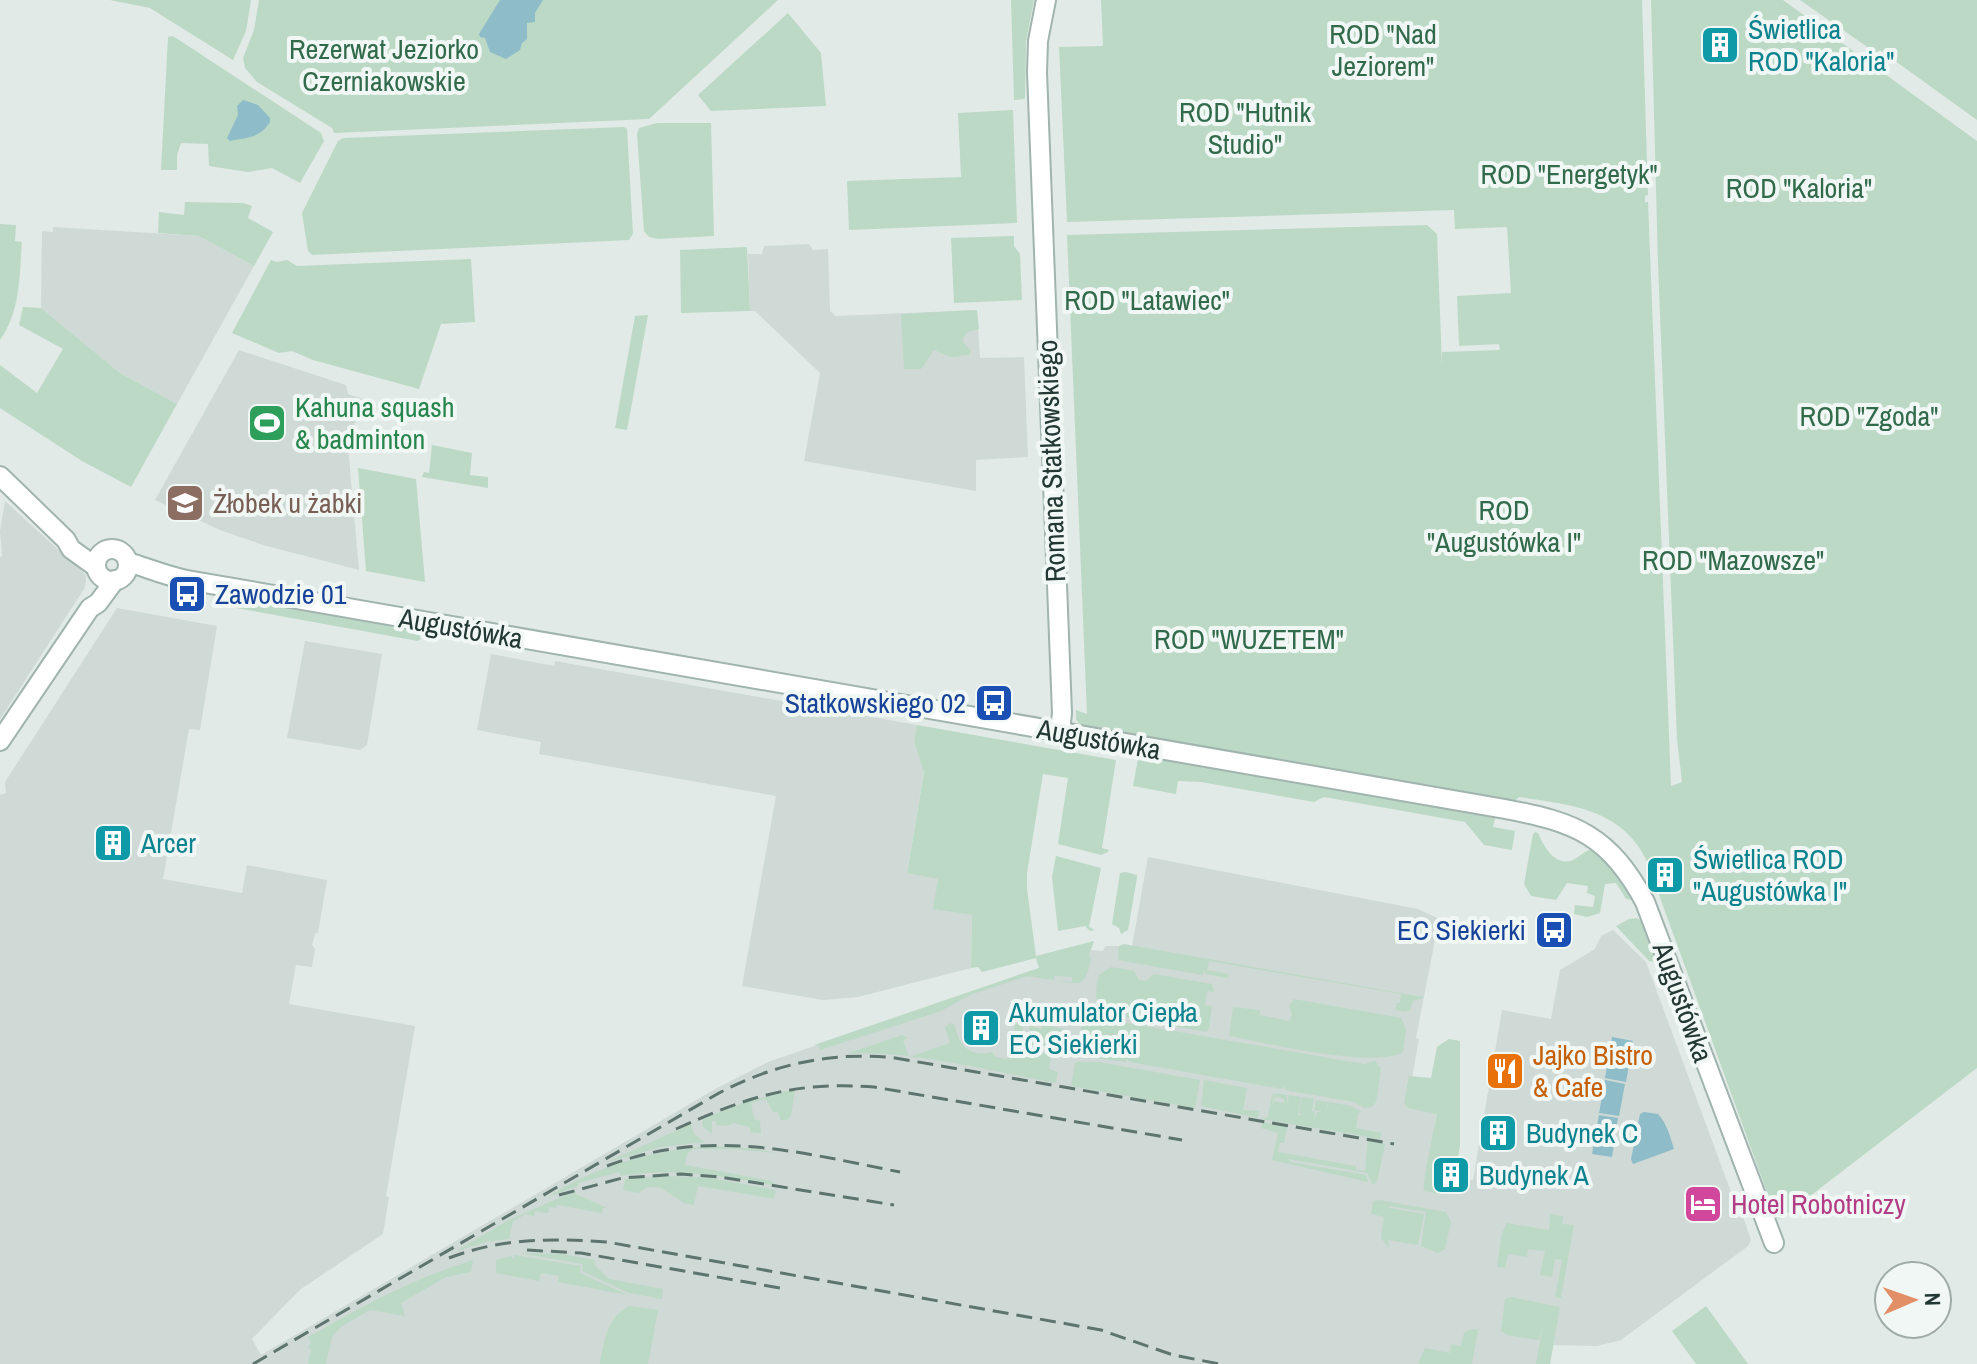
<svg xmlns="http://www.w3.org/2000/svg" width="1977" height="1364" font-family="'Archivo Narrow',sans-serif">
  <rect width="100%" height="100%" fill="#e1eae6"/>
  <g fill="#cfd9d5">
    <path d="M53,227L199,236L254,266L177,404L120,373L41,308L42,231L53,232Z"/>
    <path d="M809,244L813,250L828,249L830,311L836,316L977,310L980,358L1024,357L1028,457L976,460V491L804,461L820,373L755,311H750L748,254H762L764,246Z"/>
    <path d="M239,350L346,385L348,394L363,399L348,446L359,570L263,545L220,530L155,500Z"/>
    <path d="M5,501L86,575V581L84,589L0,719V557L2,556L0,531Z"/>
    <path d="M117,608L217,626L200,730L189,729L163,879L242,893L247,865L327,880L318,933L315,934L312,945L315,949L312,967L296,965L289,1004L415,1026L386,1196L389,1197L383,1234L301,1289L282,1308L252,1339L261,1355L717,1088L768,1062L1091,950L1103,951L1105,946H1132L1148,857L1418,909L1439,919L1416,1038L1419,1039L1407,1106L1437,1113L1427,1175L1442,1177L1444,1169L1464,1173L1463,1179L1473,1180L1502,1010L1551,1019L1560,970L1595,949L1601,936L1613,930L1646,962L1738,1211H1741L1751,1240L1748,1246L1621,1340L1597,1346L1553,1345L1550,1364H0V795L6,793L5,782Z"/>
    <path d="M305,641L382,654L367,745L360,750L287,738Z"/>
    <path d="M491,654L554,666L555,661L917,725L914,742L924,771L907,872L938,879L934,909L972,915L971,968L858,997L823,1000L742,986L776,796L539,754L541,742L477,730Z"/>
  </g>
  <g fill="#bcd9c6">
    <path d="M110,0H251L246,31L233,60L150,8Z"/>
    <path d="M259,0H778L649,119L334,133L332,128L257,82L245,68L243,58L254,30Z"/>
    <path d="M1011,0H1034L1026,41L1025,99L1014,100Z"/>
    <path d="M1101,0H1642L1648,195L1645,196V202H1648L1671,786L1682,782L1677,739L1658,264L1651,0H1783L1977,141V1068L1780,1219L1776,1217L1646,859C1620,808 1570,805 1519,797L1514,802L1084,728L1076,720V710L1087,714L1067,235L1427,225L1437,234L1442,366V352L1500,350L1499,344L1459,346L1457,296L1511,293L1507,227L1455,229L1454,210L1067,222L1059,47L1103,46Z"/>
    <path d="M1800,0H1977V120L1880,50L1876,53Z"/>
    <path d="M788,13L821,53L826,106L711,111L698,95Z"/>
    <path d="M173,36L321,133L324,141L300,183L272,168L248,172L209,166L208,144L181,143L177,155V170H161L168,37Z"/>
    <path d="M1013,110L1017,223L849,230L847,181L961,177L958,113Z"/>
    <path d="M657,123H711L714,236L658,239L649,237L644,231L637,134L639,128Z"/>
    <path d="M624,127L627,129L633,234L629,240L312,255L308,251L302,213L338,141L343,138Z"/>
    <path d="M185,202L243,203L252,206L248,218L273,232L254,266L199,236L158,233L159,212L184,215Z"/>
    <path d="M0,224L16,225L15,241L22,242C19,277 21,310 0,340Z"/>
    <path d="M1014,236V246L1020,254L1022,300L954,303L951,238Z"/>
    <path d="M747,247L750,311L681,313L680,250Z"/>
    <path d="M471,259L475,322L441,324L419,389L313,360L292,351L279,353L232,333L271,260L277,262L287,260L297,266Z"/>
    <path d="M23,307L41,308L120,373L177,404L131,487L82,461L0,408V365L37,393L63,349L19,325Z"/>
    <path d="M977,310L979,329L967,332L962,340L971,351L969,355L951,357L934,350L921,369H904L901,314Z"/>
    <path d="M648,315L627,430L615,428L635,316Z"/>
    <path d="M432,445L472,453L470,475L488,477V488L422,477L424,472L429,473Z"/>
    <path d="M358,468L416,479L425,582L366,571Z"/>
    <path d="M258,599L416,627L421,639L418,641L231,607L234,602Z"/>
    <path d="M917,725L1116,760L1102,848L1109,850L1108,852L1101,855L1058,844L1068,778L1043,774L1027,873V889L1036,956L1094,941L1089,956L1091,957C1086,986 1083,985 1055,981L1072,982V977L1054,976V980L1027,976L970,995L941,1011L820,1050L819,1046L814,1045L1039,968L1036,958L982,972L978,967L971,968L972,915L933,909L938,879L907,873L924,772L914,742Z"/>
    <path d="M1142,754L1492,815L1495,818L1493,827L1515,831L1512,850L1484,845L1465,822L1324,797L1314,802L1201,782L1178,781L1176,794L1133,786L1138,759Z"/>
    <path d="M1535,832L1538,833C1545,849 1558,871 1578,857C1586,852 1587,849 1596,849L1612,863L1632,895L1631,900L1626,899L1616,883L1605,884L1600,913L1587,917L1574,914L1575,905L1593,907L1595,896L1587,893L1588,886L1567,883L1556,900L1531,896L1524,884L1533,834Z"/>
    <path d="M1056,856L1101,868L1089,927L1095,930L1090,931L1085,926L1058,931L1052,877Z"/>
    <path d="M1126,872L1137,875V878L1128,930L1121,934L1119,928L1112,924L1120,873Z"/>
    <path d="M1636,918L1645,922L1657,958L1654,962L1649,961L1616,926L1629,919Z"/>
    <path d="M1124,944L1423,997V998L1413,1001L1410,1010L1406,1012L1395,1010L1397,1003H1400L1401,994L1209,961L1207,970L1229,974L1228,978L1205,974V969L1203,975L1118,960L1119,946Z"/>
    <path d="M1111,967L1134,971L1139,980L1146,981L1154,974L1212,984L1214,992L1207,991L1205,1005L1212,1006L1209,1029L1206,1032L1104,1013C1094,1003 1095,989 1099,975Z"/>
    <path d="M1294,999L1401,1018L1406,1029L1403,1052C1372,1069 1267,1043 1229,1036L1233,1007L1260,1010V1015L1290,1021L1292,1013L1289,1006Z"/>
    <path d="M1094,1010L1104,1019L1364,1064L1375,1061L1381,1069L1376,1102L1372,1107L1364,1108L1354,1102L1285,1090V1086L1282,1089L1130,1062L1127,1059L1126,1062L1080,1056L1077,1053L1083,1018Z"/>
    <path d="M1019,1019L1031,1022L1021,1025L1024,1034L1030,1032L1029,1027L1032,1026L1041,1029L1042,1024L1063,1029L1071,1040L1070,1050L1067,1052L1022,1043L1014,1028Z"/>
    <path d="M950,1023L955,1025C958,1046 971,1058 992,1052L995,1057L1007,1059C1015,1043 1035,1052 1051,1055L1049,1069L1058,1072L1056,1083C992,1072 910,1049 846,1054L902,1035L907,1038L903,1041L909,1057L950,1043L945,1027Z"/>
    <path d="M1449,1039L1460,1041V1146L1457,1162L1445,1161L1442,1180L1448,1181L1445,1195L1424,1191C1422,1181 1434,1131 1437,1114L1408,1108L1404,1103L1409,1076L1431,1078L1437,1047Z"/>
    <path d="M1078,1062H1099L1200,1080L1195,1108L1071,1086L1075,1063Z"/>
    <path d="M1204,1080L1247,1088L1243,1110L1259,1111L1258,1118L1201,1106Z"/>
    <path d="M795,1089L791,1116L787,1120H781L778,1112H773L766,1099L751,1103L754,1119L760,1121L761,1133L750,1132V1127L734,1123L728,1126L716,1125V1121H712V1134L702,1126L703,1119L742,1103Z"/>
    <path d="M1275,1093L1287,1095V1104L1289,1095L1301,1097L1298,1115H1302L1299,1113L1302,1097L1314,1099L1312,1111L1315,1112L1314,1120L1317,1112H1322L1314,1110L1316,1100L1328,1102L1326,1112L1329,1102L1351,1106L1362,1112L1358,1113L1356,1128L1382,1133L1380,1139L1262,1119L1268,1117L1272,1094H1274L1272,1106L1274,1101L1284,1103V1099L1277,1097L1274,1100Z"/>
    <path d="M1262,1122L1287,1127L1284,1143H1280L1278,1152L1356,1166V1170L1365,1171L1368,1141L1385,1144L1377,1182L1373,1185L1367,1173L1289,1159L1290,1162L1366,1175L1368,1182L1272,1160L1278,1133L1261,1128Z"/>
    <path d="M691,1124L694,1134L705,1142L660,1147L605,1163Z"/>
    <path d="M718,1146L757,1149L777,1153L734,1149H693L687,1154L685,1165L772,1181L776,1186C724,1176 674,1167 621,1176L619,1172L578,1183V1186L546,1198C597,1165 658,1148 718,1146Z"/>
    <path d="M671,1176L711,1178L776,1190L774,1198H770L698,1186L694,1205L684,1203L661,1188L648,1187L638,1193L623,1190L625,1179Z"/>
    <path d="M575,1191L576,1194L607,1208H603L602,1213L557,1205L556,1208L549,1207L548,1213L535,1211L534,1216L526,1214L513,1221L509,1239L486,1242L454,1252L509,1220Z"/>
    <path d="M1379,1200L1446,1212L1451,1222L1445,1249L1438,1253L1421,1246L1426,1212L1389,1206V1208L1424,1214L1418,1245L1388,1240L1389,1248L1381,1238L1384,1217L1371,1214L1373,1201Z"/>
    <path d="M1550,1214L1563,1216L1562,1224L1574,1225L1561,1298L1555,1297L1562,1260L1555,1259L1552,1277L1540,1275L1545,1251L1528,1249L1527,1257L1508,1254L1505,1268L1497,1267L1502,1233L1507,1223L1549,1230Z"/>
    <path d="M519,1253L562,1254L595,1260L594,1264L609,1279L663,1289L662,1299L629,1293L582,1271L583,1264Z"/>
    <path d="M515,1255L581,1266L580,1273L628,1295L558,1282L559,1276L541,1273L539,1281L496,1273V1260L511,1256L513,1259Z"/>
    <path d="M473,1260L471,1272L446,1277L401,1303L405,1316L370,1310L342,1326L332,1337L326,1364H308L311,1349L308,1348L311,1342L308,1337C361,1307 414,1278 473,1260Z"/>
    <path d="M1511,1297L1560,1307L1550,1364H1536L1543,1324L1539,1340L1507,1335L1501,1331L1505,1299Z"/>
    <path d="M630,1306L658,1310L648,1364H600C604,1341 607,1317 630,1306Z"/>
    <path d="M1706,1306L1748,1364H1696L1672,1331Z"/>
    <path d="M1472,1329L1478,1330L1472,1364H1418L1425,1348L1450,1353L1451,1344L1461,1346L1464,1333Z"/>
  </g>
  <g fill="#8ebcc9">
    <path d="M500,0H543L535,13V22L527,23V39L522,43L520,50L506,59L490,52L485,38L480,37L479,34Z"/>
    <path d="M243,100L258,105L270,118V122C259,139 247,137 230,141L227,138L238,115L237,106Z"/>
    <path d="M1612,1037L1633,1041L1626,1082L1605,1078Z"/>
    <path d="M1605,1080L1625,1084L1619,1116L1599,1113Z"/>
    <path d="M1644,1112L1658,1114C1667,1124 1670,1136 1674,1149L1633,1164L1631,1159L1640,1114Z"/>
    <path d="M1599,1115L1618,1118L1612,1157L1592,1154Z"/>
  </g>
  <g fill="none" stroke-linecap="round" stroke-linejoin="round">
    <g stroke="#a1b4af" stroke-width="22">
      <g id="secondary">
        <path d="M1046,0L1038,41L1037,72L1062,713L1060,732"/>
        <path d="M0,476L66,540L71,549L96,567"/>
        <circle cx="112" cy="565" r="16"/>
        <path d="M128,562C148,568 166,576 187,580L1505,809C1576,822 1610,836 1645,902L1774,1243"/>
        <path d="M0,741L90,608L98,603L115,580"/>
      </g>
    </g>
    <use href="#secondary" stroke="#fff" stroke-width="18"/>
    <g stroke="#5d746f" stroke-width="3" stroke-dasharray="16 8" stroke-linecap="butt">
      <path d="M676,1129C747,1097 794,1081 874,1087L1182,1140"/>
      <path d="M607,1166C710,1127 797,1152 900,1172"/>
      <path d="M559,1195L622,1178L681,1174L720,1177L894,1205"/>
      <path d="M527,1250L581,1253L780,1288"/>
      <path d="M449,1258C501,1238 552,1238 607,1242L1101,1330L1173,1355L1220,1364"/>
      <path d="M253,1364L719,1093C774,1064 833,1051 895,1058L1394,1144"/>
    </g>
  </g>
  <defs>
    <g id="building-square" transform="scale(2)"><rect x="-9" y="-9" width="18" height="18" rx="4" fill="#0f9aa8" stroke="#f1f7f4"/><path d="M-4-6H4V6H1V3H-1V6H-4ZM-2.5-4.3h1.7v1.8h-1.7ZM.8-4.3h1.7v1.8H.8ZM-2.5-1h1.7V.8h-1.7ZM.8-1h1.7V.8H.8Z" fill="#fff"/></g>
    <g id="stadium-square" transform="scale(2)"><rect x="-9" y="-9" width="18" height="18" rx="4" fill="#2e9e5b" stroke="#f1f7f4"/><path d="M0-5a6.5 5 0 1 0 0 10a6.5 5 0 1 0 0-10ZM-3.5-1.8h7v3.6h-7Z" fill="#fff"/></g>
    <g id="school-square" transform="scale(2)"><rect x="-9" y="-9" width="18" height="18" rx="4" fill="#8d6e63" stroke="#f1f7f4"/><path d="M0-5L7-2L0 1L-7-2ZM-4 1L0 2.5L4 1V4Q0 6-4 4Z" fill="#fff"/></g>
    <g id="bus-square" transform="scale(2)"><rect x="-9" y="-9" width="18" height="18" rx="4" fill="#1a4fb4" stroke="#f1f7f4"/><path d="M-5-6H5V4H4V6H2V4H-2V6H-4V4H-5ZM-3.5-4V0h7V-4ZM-3.5 1.2v1.5H-2V1.2ZM2 1.2v1.5H3.5V1.2Z" fill="#fff"/></g>
    <g id="restaurant-square" transform="scale(2)"><rect x="-9" y="-9" width="18" height="18" rx="4" fill="#e8710a" stroke="#f1f7f4"/><path d="M-5-6h1v4h1v-4h1v4h1v-4h1v5L-1.5 .5V6h-2V.5L-5-1ZM5-6V6H3V1.5H1.5Q1.5-4 5-6Z" fill="#fff"/></g>
    <g id="hotel-square" transform="scale(2)"><rect x="-9" y="-9" width="18" height="18" rx="4" fill="#d1479c" stroke="#f1f7f4"/><path d="M-6-4.5h1.5V1H6V5H4.5V3h-9V5H-6ZM-4 0a1.8 1.8 0 1 1 3.6 0ZM.5 0V-2.5h3Q6-2.5 6 0Z" fill="#fff"/></g>
  </defs>
  <g fill-rule="evenodd">
    <use href="#building-square" x="1720" y="45"/>
    <use href="#stadium-square" x="267" y="423"/>
    <use href="#school-square" x="185" y="503"/>
    <use href="#bus-square" x="187" y="594"/>
    <use href="#bus-square" x="994" y="703"/>
    <use href="#building-square" x="113" y="843"/>
    <use href="#building-square" x="1665" y="875"/>
    <use href="#bus-square" x="1554" y="930"/>
    <use href="#building-square" x="981" y="1028"/>
    <use href="#restaurant-square" x="1505" y="1071"/>
    <use href="#building-square" x="1498" y="1133"/>
    <use href="#building-square" x="1451" y="1175"/>
    <use href="#hotel-square" x="1703" y="1204"/>
  </g>
  <g text-anchor="middle" dominant-baseline="central" stroke-width="8" stroke-linejoin="round" paint-order="stroke">
    <g font-size="28" fill="#0d838f" stroke="#f1f7f4" text-anchor="start">
      <text x="1748" y="29">Świetlica<tspan x="1748" dy="32">ROD "Kaloria"</tspan></text>
      <text x="141" y="843">Arcer</text>
      <text x="1693" y="859">Świetlica ROD<tspan x="1693" dy="32">"Augustówka I"</tspan></text>
      <text x="1009" y="1012">Akumulator Ciepła<tspan x="1009" dy="32">EC Siekierki</tspan></text>
      <text x="1526" y="1133">Budynek C</text>
      <text x="1479" y="1175">Budynek A</text>
    </g>
    <g font-size="28" fill="#326a4c" stroke="#f1f7f4">
      <text x="1383" y="34">ROD "Nad<tspan x="1383" dy="32">Jeziorem"</tspan></text>
      <text x="384" y="49">Rezerwat Jeziorko<tspan x="384" dy="32">Czerniakowskie</tspan></text>
      <text x="1245" y="112">ROD "Hutnik<tspan x="1245" dy="32">Studio"</tspan></text>
      <text x="1569" y="174">ROD "Energetyk"</text>
      <text x="1799" y="188">ROD "Kaloria"</text>
      <text x="1147" y="300">ROD "Latawiec"</text>
      <text x="1869" y="416">ROD "Zgoda"</text>
      <text x="1504" y="510">ROD<tspan x="1504" dy="32">"Augustówka I"</tspan></text>
      <text x="1733" y="560">ROD "Mazowsze"</text>
      <text x="1249" y="639">ROD "WUZETEM"</text>
    </g>
    <g font-size="28" fill="#27864d" stroke="#f1f7f4" text-anchor="start">
      <text x="295" y="407">Kahuna squash<tspan x="295" dy="32">&amp; badminton</tspan></text>
    </g>
    <g font-size="28" fill="#233834" stroke="#f1f7f4">
      <text transform="translate(1051 461) rotate(-92)">Romana Statkowskiego</text>
      <text transform="translate(461 628) rotate(10)">Augustówka</text>
      <text transform="translate(1099 739) rotate(10)">Augustówka</text>
      <text transform="translate(1683 1002) rotate(70)">Augustówka</text>
    </g>
    <g font-size="28" fill="#785e54" stroke="#f1f7f4" text-anchor="start">
      <text x="213" y="503">Żłobek u żabki</text>
    </g>
    <g font-size="28" fill="#164399" stroke="#f1f7f4" text-anchor="end">
      <text x="215" y="594" text-anchor="start">Zawodzie 01</text>
      <text x="966" y="703">Statkowskiego 02</text>
      <text x="1526" y="930">EC Siekierki</text>
    </g>
    <g font-size="28" fill="#c56008" stroke="#f1f7f4" text-anchor="start">
      <text x="1533" y="1055">Jajko Bistro<tspan x="1533" dy="32">&amp; Cafe</tspan></text>
    </g>
    <g font-size="28" fill="#b23c85" stroke="#f1f7f4" text-anchor="start">
      <text x="1731" y="1204">Hotel Robotniczy</text>
    </g>
  </g>
  <g transform="translate(1913 1300) rotate(88)"><circle r="38" fill="#f1f7f4" stroke="#9faba7" stroke-width="2"/>
  <path d="M0-6L14 30L0 20L-14 30Z" fill="#e28e66"/>
  <text y="-12" font-size="22" font-weight="bold" text-anchor="middle" fill="#233834">N</text>
  </g>
</svg>
